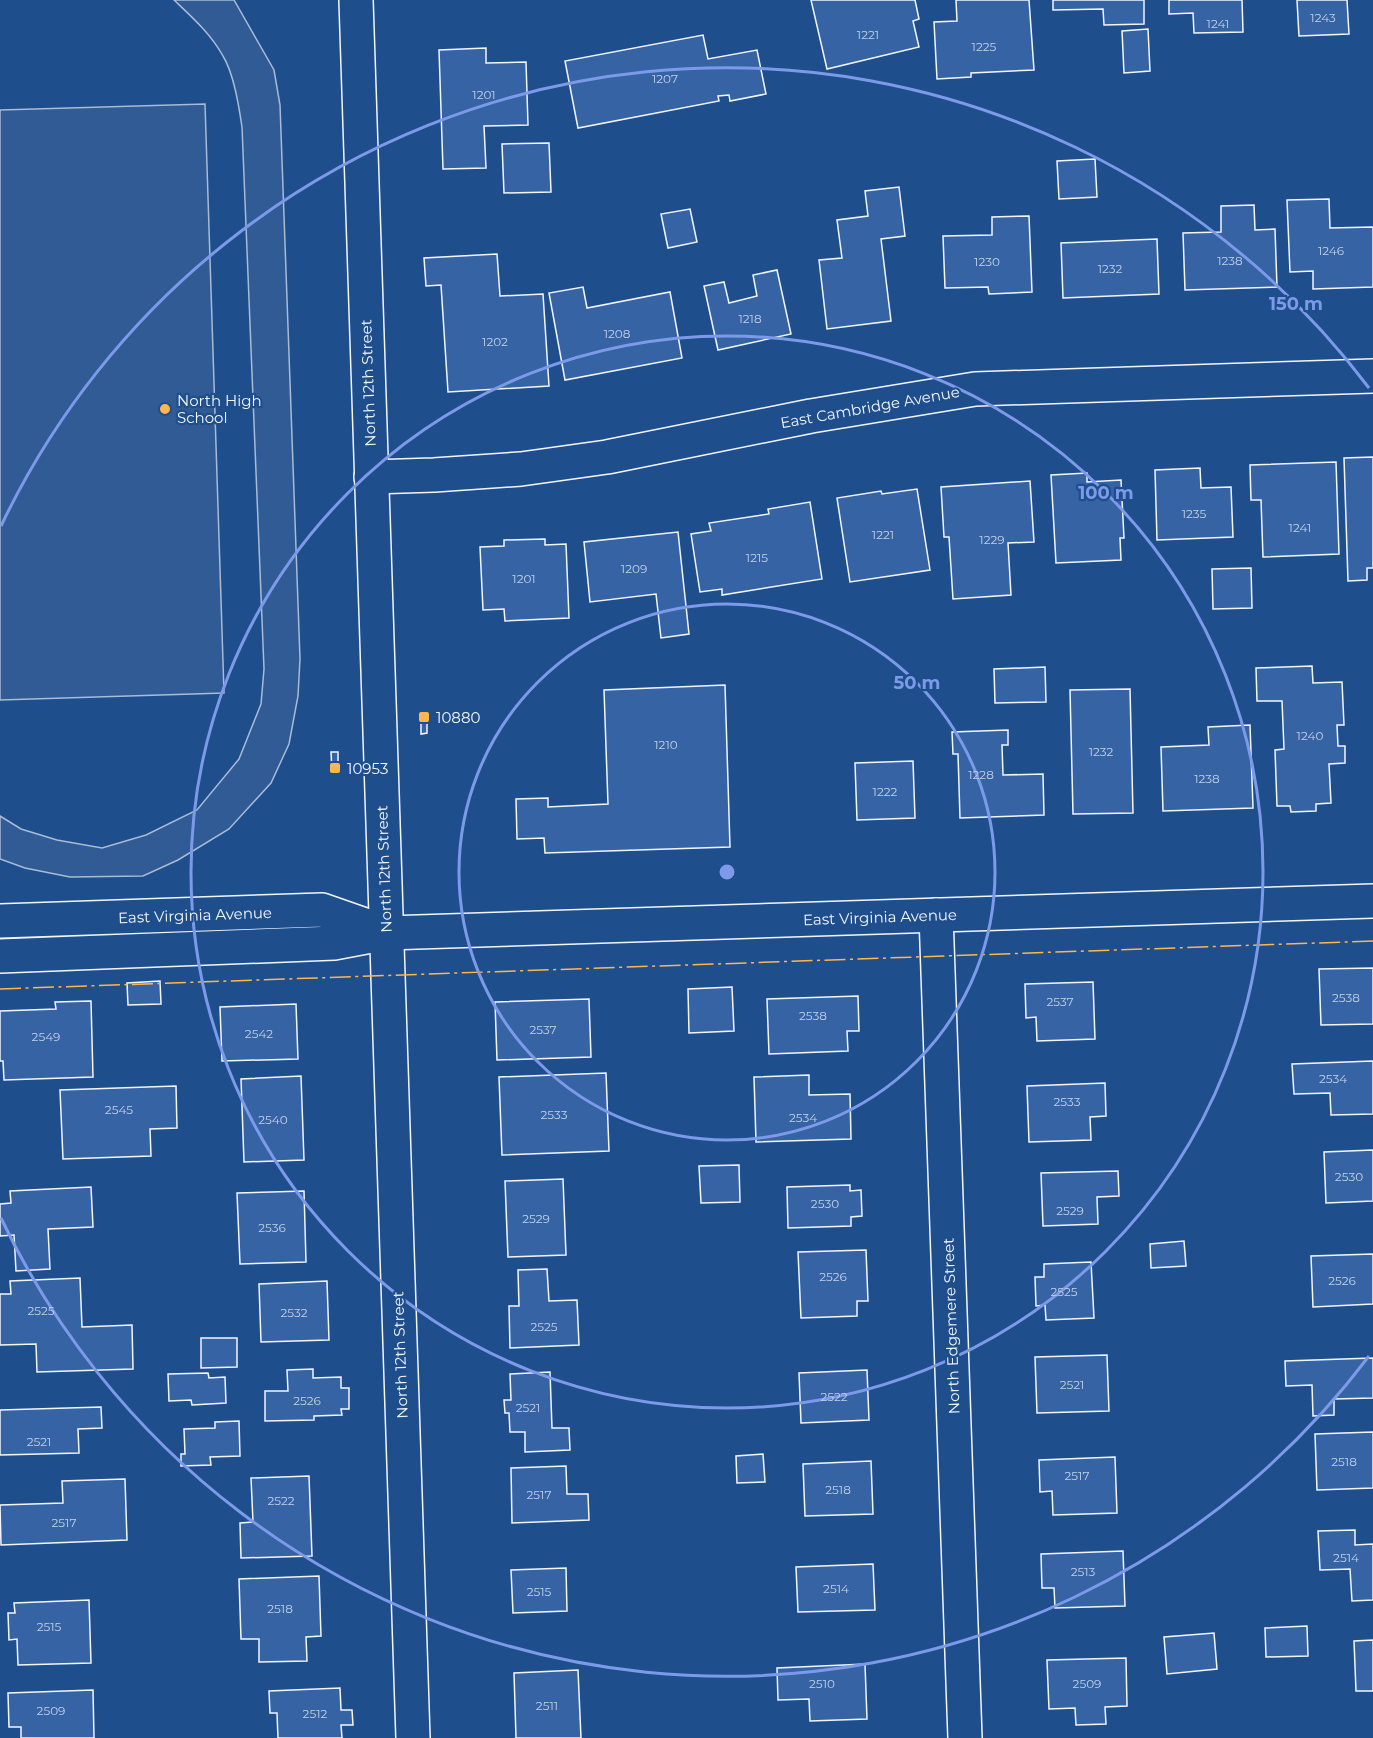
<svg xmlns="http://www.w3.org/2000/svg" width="1373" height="1738" font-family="Montserrat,sans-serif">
  <rect width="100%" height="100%" fill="#1f4e8c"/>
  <g fill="#305b95" stroke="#a8bbd7" stroke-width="1.5">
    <path d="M174,0H234L274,70L280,105L300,659L298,696L289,744L271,783L229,829L178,860L143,876L70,877L25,868L0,859V816L21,829L57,840L102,848L146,835L197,810L239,759L261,704L264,669L242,127C239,107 234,74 223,56C211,34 192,17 174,0Z"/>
    <path d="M205,104L224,693L0,700V110Z"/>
  </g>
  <g fill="#3563a3" stroke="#f2f6ff" stroke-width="1.5">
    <path d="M811,0H915L919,19L913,21L919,47L827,69Z"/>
    <path d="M956,0H1029L1034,70L971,73V77L937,79L934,22L957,21Z"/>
    <path d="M1053,0H1144V24L1104,25L1103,9L1053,10Z"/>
    <path d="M1169,0H1242L1243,32L1194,33L1193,13L1169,14Z"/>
    <path d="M1297,0H1347L1349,34L1299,36Z"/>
    <path d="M1148,29L1150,71L1124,73L1122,31Z"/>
    <path d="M703,35L708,59L757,50L766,94L730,101L729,95L718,96L719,101L578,128L565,61Z"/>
    <path d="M486,48V63L526,62L528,125L484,126L486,168L443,169L439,50Z"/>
    <path d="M549,143L551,192L504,193L502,144Z"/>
    <path d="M1095,159L1097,197L1059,199L1057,161Z"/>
    <path d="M899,187L905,236L881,239L891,321L827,329L819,260L842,258L837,220L868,216L865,191Z"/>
    <path d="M1329,199L1330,228L1373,227V287L1313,289V271L1290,272L1287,200Z"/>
    <path d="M1254,205L1255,230L1275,229L1277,287L1185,290L1183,233L1221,232V206Z"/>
    <path d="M690,209L697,242L668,248L661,214Z"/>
    <path d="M1029,216L1032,292L989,294L988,287L945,288L943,236L992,235V217Z"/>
    <path d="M1157,239L1159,294L1063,298L1061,243Z"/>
    <path d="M497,254L500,296L543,294L549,386L448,392L441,285L426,286L424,258Z"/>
    <path d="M777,270L791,334L718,350L704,286L724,282L729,303L757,296L753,275Z"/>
    <path d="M583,287L587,308L670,292L682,358L565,380L549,293Z"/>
    <path d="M1373,457V568H1367V580L1348,581L1344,458Z"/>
    <path d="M1336,462L1339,554L1263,557L1261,500H1251L1250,465Z"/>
    <path d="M1200,468L1201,488L1231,487L1233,537L1157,540L1155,470Z"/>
    <path d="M1087,473V482L1121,480L1124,538H1120L1121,560L1056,563L1051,475Z"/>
    <path d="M1030,481L1034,542L1008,543L1011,595L953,599L949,537H944L941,487Z"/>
    <path d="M917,489L930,570L850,582L837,498L881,491L882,494Z"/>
    <path d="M810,502L822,579L722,595V589L700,592L691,534L711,531L709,523L769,514L768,509Z"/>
    <path d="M678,532L689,634L661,638L656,594L590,602L584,542Z"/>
    <path d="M545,539V545L566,544L569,618L505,621L504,609L483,610L480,547L504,546V540Z"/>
    <path d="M1251,568L1252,608L1213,609L1212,569Z"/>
    <path d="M1312,666L1313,683L1342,682L1344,725H1337L1338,746H1345V763L1329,764L1331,803L1316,804V811L1291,812L1290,806H1277L1275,750L1284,749L1282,701H1257L1256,668Z"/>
    <path d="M1045,667L1046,702L995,703L994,669Z"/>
    <path d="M725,685L730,847L545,853L544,838L517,839L516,799L548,798V807L608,804L604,690Z"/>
    <path d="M1130,689L1133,813L1073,814L1070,690Z"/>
    <path d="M421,713H427V733L421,734Z"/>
    <path d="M1250,725L1253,808L1163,811L1161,747L1209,745L1208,727Z"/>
    <path d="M1008,730V745H1002L1003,775L1043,774L1044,815L960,818L958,754H953L952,732Z"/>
    <path d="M331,752H338V772H332Z"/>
    <path d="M913,761L915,818L857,820L855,763Z"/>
    <path d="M1373,968V1024L1321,1025L1319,969Z"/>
    <path d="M160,981L161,1004L128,1005L127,983Z"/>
    <path d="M1093,982L1095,1039L1037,1041L1036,1017L1026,1018L1025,984Z"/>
    <path d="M732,987L734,1031L689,1033L688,989Z"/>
    <path d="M858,996L859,1031H847L848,1051L769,1054L767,999Z"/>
    <path d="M589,999L591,1057L497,1060L495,1002Z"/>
    <path d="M91,1001L93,1077L4,1080L3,1061H0V1011L56,1009L55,1002Z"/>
    <path d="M296,1004L298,1059L222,1061L220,1007Z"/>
    <path d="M1373,1061V1114L1331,1115L1330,1093L1294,1094L1292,1064Z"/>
    <path d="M606,1073L609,1151L502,1155L499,1077Z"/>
    <path d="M809,1075V1095L850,1094L851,1139L756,1142L754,1077Z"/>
    <path d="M301,1076L304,1160L244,1162L241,1079Z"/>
    <path d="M1105,1083L1106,1116L1090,1117L1091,1140L1029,1142L1027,1086Z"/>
    <path d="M176,1086L177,1128L150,1129L151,1156L63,1159L60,1090Z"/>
    <path d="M1373,1150V1201L1326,1203L1324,1152Z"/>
    <path d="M739,1165L740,1202L701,1203L699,1166Z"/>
    <path d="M1118,1171L1119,1196L1097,1197L1098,1224L1043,1226L1041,1173Z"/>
    <path d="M563,1179L566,1255L508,1257L505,1181Z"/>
    <path d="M850,1185V1191L861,1190L862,1216L851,1217V1226L788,1228L787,1187Z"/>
    <path d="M91,1187L93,1227L48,1229L50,1269L16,1271L14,1235L0,1236V1204L11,1203L10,1191Z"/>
    <path d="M304,1191L306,1262L240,1264L237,1193Z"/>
    <path d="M1184,1241L1186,1266L1151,1268L1150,1244Z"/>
    <path d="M866,1250L868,1301H857V1316L801,1318L798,1252Z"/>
    <path d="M1373,1254V1304L1313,1307L1311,1256Z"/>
    <path d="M1091,1262L1094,1318L1046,1320L1045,1305L1036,1306L1035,1277H1044V1264Z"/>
    <path d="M547,1269L549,1301L577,1300L579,1345L510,1348L509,1306H519L518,1270Z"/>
    <path d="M80,1278L82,1327L132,1325L133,1369L37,1372L36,1344L0,1345V1294H11L10,1281Z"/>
    <path d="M327,1281L329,1340L261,1342L259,1284Z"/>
    <path d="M201,1338H237V1367L201,1368Z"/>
    <path d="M1107,1355L1109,1411L1037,1413L1035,1357Z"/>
    <path d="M1373,1358V1398L1334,1399V1415L1313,1416L1312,1385L1286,1386L1285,1361Z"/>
    <path d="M313,1369V1378L341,1377V1388H349V1409H341L342,1415L314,1416V1420L265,1421V1391H288L287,1370Z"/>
    <path d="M867,1370L869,1420L801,1423L799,1373Z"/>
    <path d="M550,1372L552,1428H569L570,1450L525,1452V1432H510L509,1413H505L504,1400H511L510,1374Z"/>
    <path d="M208,1373L209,1378L225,1377L226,1403L192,1405L191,1400L169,1401L168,1374Z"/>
    <path d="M101,1407L102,1428L78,1429L79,1453L0,1455V1410Z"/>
    <path d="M239,1421L240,1456L210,1457L211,1465L181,1466V1454H185L184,1429L215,1428V1422Z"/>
    <path d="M1373,1432V1488L1317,1490L1315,1434Z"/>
    <path d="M763,1454L765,1482L737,1483L736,1456Z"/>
    <path d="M1115,1457L1117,1513L1053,1515L1052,1491L1040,1492L1039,1460Z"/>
    <path d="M871,1461L873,1514L805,1516L803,1464Z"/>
    <path d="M566,1466L567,1494H588L589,1520L512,1523L511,1468Z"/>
    <path d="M309,1476L312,1556L241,1558L240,1523L253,1522L251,1478Z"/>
    <path d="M125,1479L127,1540L1,1545L0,1505L63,1503L62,1481Z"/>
    <path d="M1355,1530V1545L1373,1544V1600L1352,1601L1350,1569L1320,1570L1318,1531Z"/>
    <path d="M1123,1551L1125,1606L1055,1608L1054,1588H1042L1041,1554Z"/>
    <path d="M873,1564L875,1610L798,1612L796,1567Z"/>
    <path d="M566,1568L567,1611L513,1613L511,1570Z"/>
    <path d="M319,1576L321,1636L306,1637L307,1661L259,1662V1639H241L239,1579Z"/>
    <path d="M89,1600L91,1663L18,1665L17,1639L9,1640L8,1613H15L14,1603Z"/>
    <path d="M1307,1626L1308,1656L1266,1657L1265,1628Z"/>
    <path d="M1214,1633L1217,1669L1167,1674L1164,1637Z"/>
    <path d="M1373,1640V1691H1356L1354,1641Z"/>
    <path d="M1126,1658L1127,1706L1105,1707L1106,1724L1076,1725L1075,1708L1049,1709L1047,1660Z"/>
    <path d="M865,1664L867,1719L810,1721L809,1699L778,1700L777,1668Z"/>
    <path d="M578,1670L581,1738H516L514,1673Z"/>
    <path d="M340,1688L341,1710H352L353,1725H341L342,1738H278L277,1713H270L269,1691Z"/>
    <path d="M93,1690L94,1738H21V1727H9L8,1693Z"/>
  </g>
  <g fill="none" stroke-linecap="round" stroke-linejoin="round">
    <g stroke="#f2f6ff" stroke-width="36">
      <g id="minor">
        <path d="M356,0L413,1738"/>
        <path d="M371,477L434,475L521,469L607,457L811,416L975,389L1373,376"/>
        <path d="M936,915L965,1738"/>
        <path d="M0,921L322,910L385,932"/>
        <path d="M0,956L334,943L387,933L1373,901"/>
      </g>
    </g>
    <use href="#minor" stroke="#1f4e8c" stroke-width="33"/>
    <path stroke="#ffb74d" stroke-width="1.5" stroke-dasharray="21 4.5 3 4.5" stroke-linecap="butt" d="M0,989L1373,941"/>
  </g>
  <g fill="none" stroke="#7d9aea" stroke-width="3">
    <circle cx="727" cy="872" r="268"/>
    <circle cx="727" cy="872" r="536"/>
    <path d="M1369 1356A804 804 0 0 1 1 1218M1 526A804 804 0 0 1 1369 388"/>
  </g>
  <g fill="#ffb74d" stroke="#1f4e8c" stroke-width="2">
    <circle cx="165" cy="409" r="6"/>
    <rect x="418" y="711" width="12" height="12" rx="3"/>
    <rect x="329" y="762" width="12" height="12" rx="3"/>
  </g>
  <g text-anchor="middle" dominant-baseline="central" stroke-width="4.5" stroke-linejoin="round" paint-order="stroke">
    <g font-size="12" fill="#c3d1e8">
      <text x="1323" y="17">1243</text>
      <text x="1218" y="23">1241</text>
      <text x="868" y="34">1221</text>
      <text x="984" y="46">1225</text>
      <text x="665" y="78">1207</text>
      <text x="484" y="94">1201</text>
      <text x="1331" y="250">1246</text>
      <text x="1230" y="260">1238</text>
      <text x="987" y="261">1230</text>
      <text x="1110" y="268">1232</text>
      <text x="750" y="318">1218</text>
      <text x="617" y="333">1208</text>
      <text x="495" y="341">1202</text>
      <text x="1194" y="513">1235</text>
      <text x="1300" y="527">1241</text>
      <text x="883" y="534">1221</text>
      <text x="992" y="539">1229</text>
      <text x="757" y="557">1215</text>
      <text x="634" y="568">1209</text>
      <text x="524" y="578">1201</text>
      <text x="1310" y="735">1240</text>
      <text x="666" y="744">1210</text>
      <text x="1101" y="751">1232</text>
      <text x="981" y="774">1228</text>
      <text x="1207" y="778">1238</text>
      <text x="885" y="791">1222</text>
      <text x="1346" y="997">2538</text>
      <text x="1060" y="1001">2537</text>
      <text x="813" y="1015">2538</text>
      <text x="543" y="1029">2537</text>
      <text x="259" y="1033">2542</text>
      <text x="46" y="1036">2549</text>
      <text x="1333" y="1078">2534</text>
      <text x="1067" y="1101">2533</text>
      <text x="119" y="1109">2545</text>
      <text x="554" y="1114">2533</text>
      <text x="803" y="1117">2534</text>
      <text x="273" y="1119">2540</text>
      <text x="1349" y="1176">2530</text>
      <text x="825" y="1203">2530</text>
      <text x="1070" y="1210">2529</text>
      <text x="536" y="1218">2529</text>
      <text x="272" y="1227">2536</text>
      <text x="833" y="1276">2526</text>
      <text x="1342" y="1280">2526</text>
      <text x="1064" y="1291">2525</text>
      <text x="41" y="1310">2525</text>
      <text x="294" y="1312">2532</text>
      <text x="544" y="1326">2525</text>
      <text x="1072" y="1384">2521</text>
      <text x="834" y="1396">2522</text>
      <text x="307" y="1400">2526</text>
      <text x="528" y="1407">2521</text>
      <text x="39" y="1441">2521</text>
      <text x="1344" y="1461">2518</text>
      <text x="1077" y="1475">2517</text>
      <text x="838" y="1489">2518</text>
      <text x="539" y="1494">2517</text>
      <text x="281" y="1500">2522</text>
      <text x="64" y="1522">2517</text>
      <text x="1346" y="1557">2514</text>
      <text x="1083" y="1571">2513</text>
      <text x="836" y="1588">2514</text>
      <text x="539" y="1591">2515</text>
      <text x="280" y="1608">2518</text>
      <text x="49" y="1626">2515</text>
      <text x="822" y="1683">2510</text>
      <text x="1087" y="1683">2509</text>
      <text x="547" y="1705">2511</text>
      <text x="51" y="1710">2509</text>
      <text x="315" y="1713">2512</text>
    </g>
    <g font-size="15" fill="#f2f6ff" stroke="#1f4e8c">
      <text transform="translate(368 383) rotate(-92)">North 12th Street</text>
      <text transform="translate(870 407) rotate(-10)">East Cambridge Avenue</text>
      <text transform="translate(384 869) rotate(-92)">North 12th Street</text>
      <text transform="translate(195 915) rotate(-2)">East Virginia Avenue</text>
      <text transform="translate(880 917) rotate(-2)">East Virginia Avenue</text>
      <text transform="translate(951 1326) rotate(-92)">North Edgemere Street</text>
      <text transform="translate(400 1355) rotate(-92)">North 12th Street</text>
    </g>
    <g font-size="15" fill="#f2f6ff" stroke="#1f4e8c" text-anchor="start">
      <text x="177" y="400">North High<tspan x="177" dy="17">School</tspan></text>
      <text x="436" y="717">10880</text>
      <text x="347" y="768">10953</text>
    </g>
  </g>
  <circle cx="727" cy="872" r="9" fill="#7d9aea" stroke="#1f4e8c" stroke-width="3"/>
  <g font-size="18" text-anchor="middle" font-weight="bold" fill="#7d9aea" stroke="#1f4e8c" stroke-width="4.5" stroke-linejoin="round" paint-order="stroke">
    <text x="1296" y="310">150 m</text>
    <text x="1106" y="499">100 m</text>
    <text x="917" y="689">50 m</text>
  </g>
</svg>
